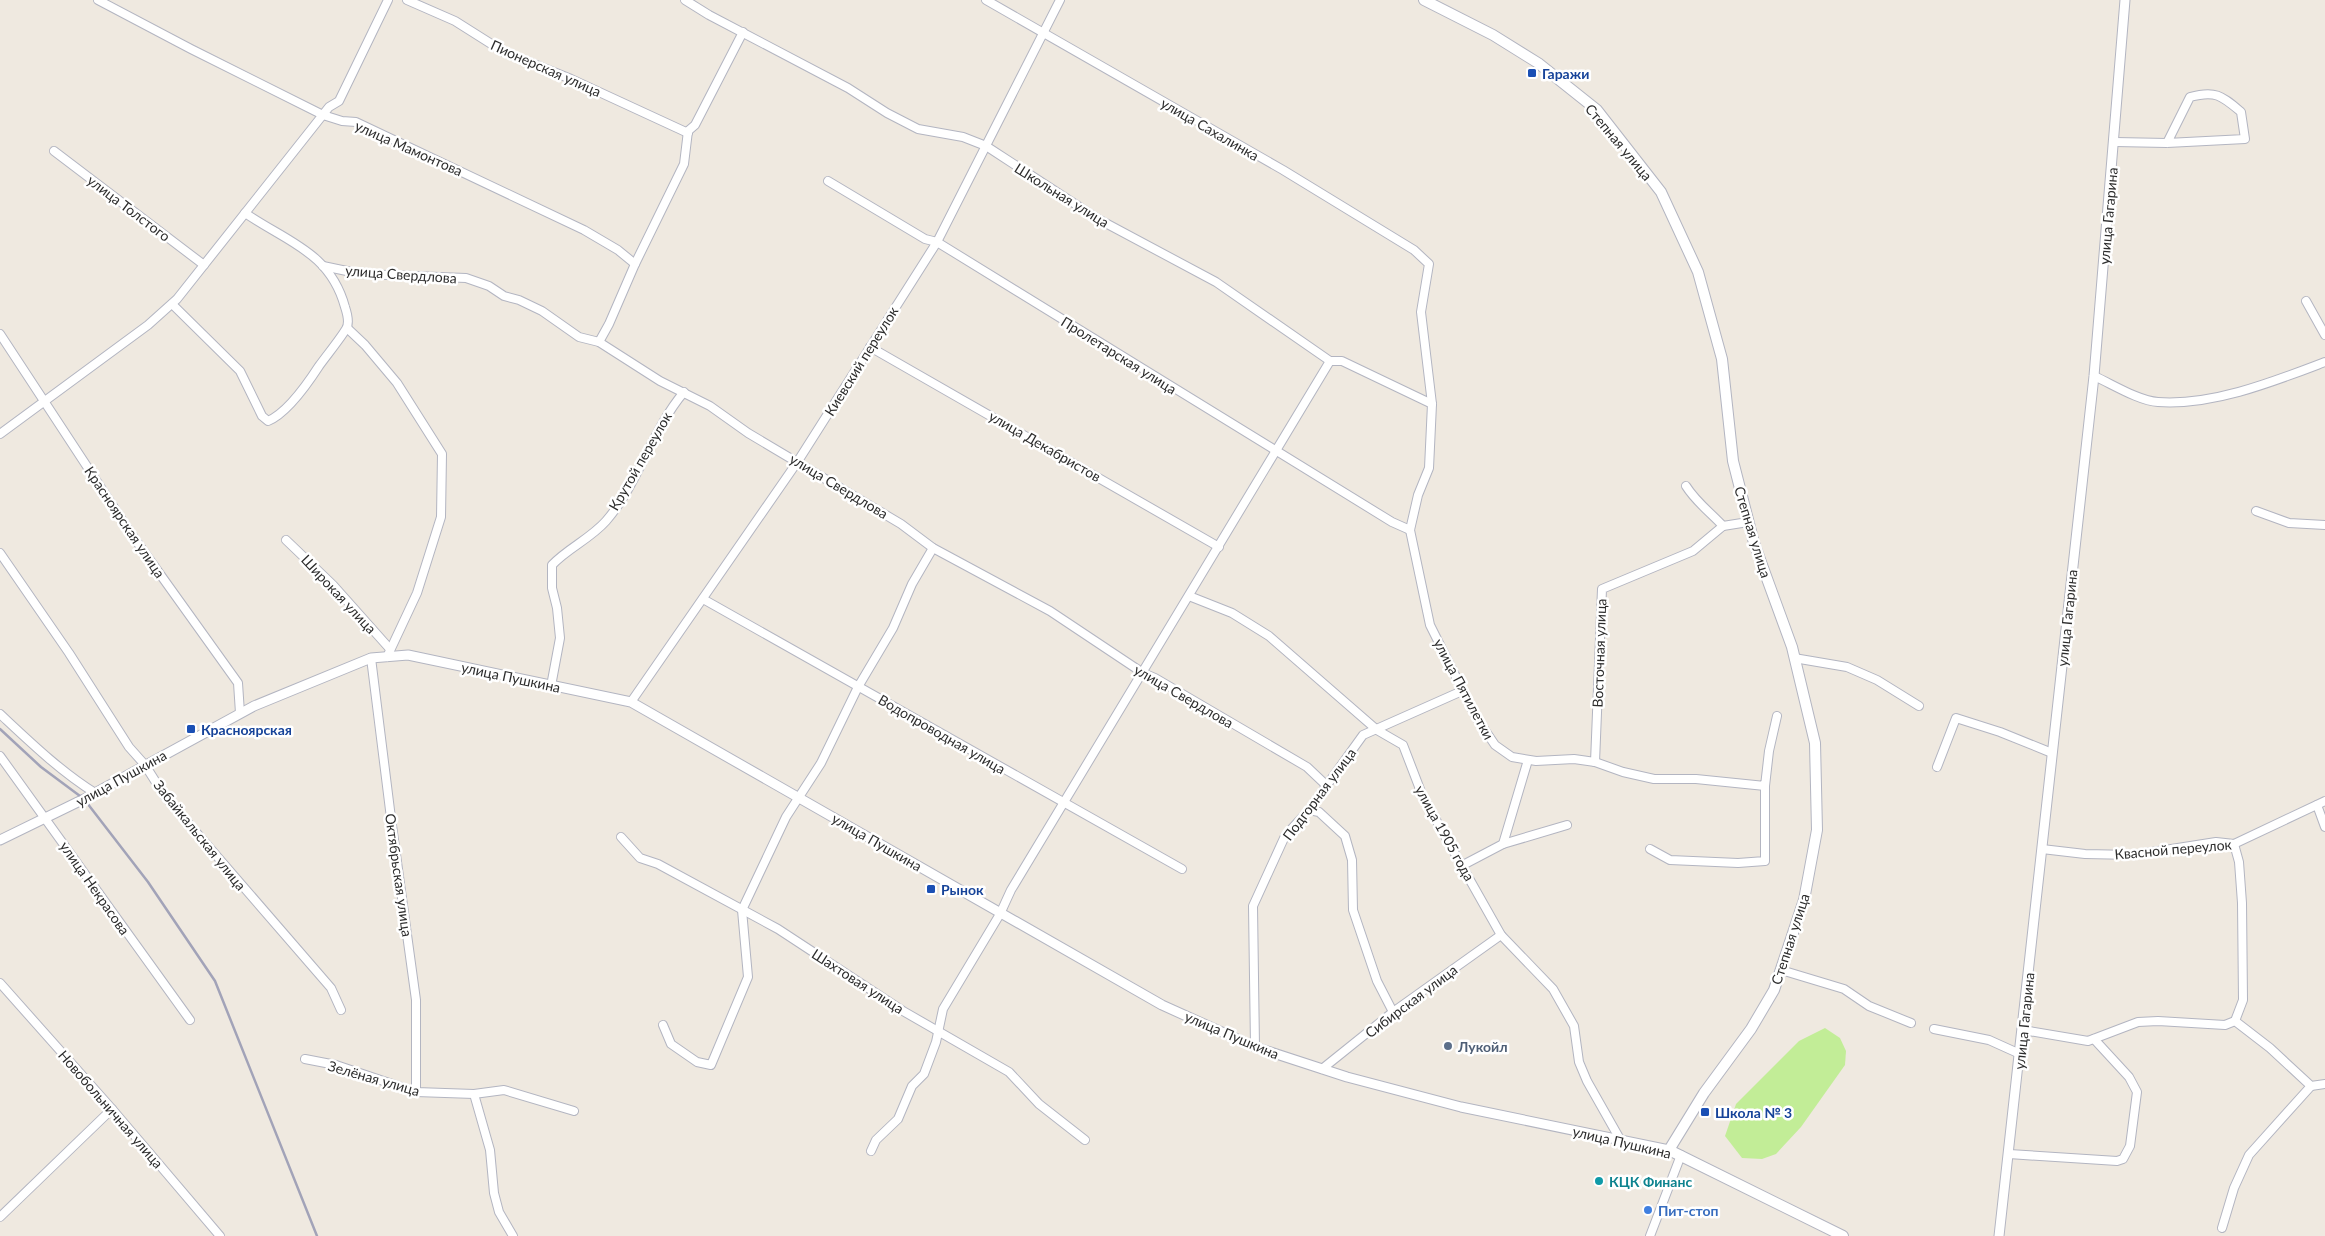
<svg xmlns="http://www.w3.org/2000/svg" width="2325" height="1236" font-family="Lato,sans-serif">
  <rect width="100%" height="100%" fill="#efe9e0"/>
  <path fill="#c2ed97" d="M1825,1028L1840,1038L1846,1051L1845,1065L1801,1127L1776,1154L1762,1159L1742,1158L1725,1136L1736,1104L1799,1041Z"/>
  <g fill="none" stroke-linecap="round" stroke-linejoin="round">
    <g stroke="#b3b5c1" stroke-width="10">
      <g id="minor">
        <path d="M98,0L191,49L323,115L342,121L356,122L584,230L618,250L635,264"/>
        <path d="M407,0L455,21L504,52L571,79L688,133"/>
        <path d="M685,0L709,15L848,88L887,113L918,129L963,137L986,146L1098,219L1216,282L1330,361H1342L1432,404"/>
        <path d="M986,0L1283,170L1414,250L1429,264L1421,312L1432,404L1429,468L1418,495L1410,530L1430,625L1476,717L1495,745L1512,757L1536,761L1574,759L1595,762L1623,772L1654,779H1696L1765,786L1769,751L1777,716"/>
        <path d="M2115,142L2167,143L2245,139L2241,112C2222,96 2216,90 2190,97L2167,143"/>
        <path d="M54,151L204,265"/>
        <path d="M828,181L925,239L937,242L1392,522L1410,530"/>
        <path d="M323,266L361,274L466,278L489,286L504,296L519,300L542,311L579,337L599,342L660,381L710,406L748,433L901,524L933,548L1050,611L1143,673L1155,678L1307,767L1326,785"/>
        <path d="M2306,301L2325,335"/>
        <path d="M172,304L240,371L262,416L268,421C287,413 308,383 319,366C327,355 340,339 346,329C350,323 347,313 345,307C330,252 287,242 245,213"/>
        <path d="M347,328L365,345L397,383L442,454L441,517L417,593L387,657"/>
        <path d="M0,334L132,535L238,683L240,713"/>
        <path d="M599,342L609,324L635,264L684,164L688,131L695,125L743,32"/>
        <path d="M870,347L1219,547"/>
        <path d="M2094,376C2112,384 2139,401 2158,402C2213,406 2275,381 2325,362"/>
        <path d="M0,434L148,325L177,299L329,107L339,101L388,0"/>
        <path d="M1686,486C1696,502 1710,512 1723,526"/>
        <path d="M2256,511L2289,523L2325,525"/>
        <path d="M286,540L333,585L390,649"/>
        <path d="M0,553L69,653L129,747L145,765L164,795L331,988L341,1010"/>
        <path d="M1189,596L1232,613L1269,636L1377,730L1403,745L1423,797L1501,935L1553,989L1574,1026L1579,1062L1587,1081L1621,1141"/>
        <path d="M703,599L1182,869"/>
        <path d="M371,658L391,818L416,1000V1092"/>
        <path d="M1794,658L1847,667L1877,680L1919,706"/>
        <path d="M551,686L560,638L557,608L552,588V565C568,548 590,539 606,521C639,483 651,431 684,392"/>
        <path d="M631,702L798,461L937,242L1060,0"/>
        <path d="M0,714C30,742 60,771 95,793"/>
        <path d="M0,756L190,1020"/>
        <path d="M1595,762L1602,589L1693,551L1723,526L1748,522"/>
        <path d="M1937,767L1956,718L2000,732L2052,753"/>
        <path d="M2317,805L2325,827"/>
        <path d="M1309,810L1319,812L1345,836L1352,860L1353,910L1377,981L1393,1012"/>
        <path d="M621,837L640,858L658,864L778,929L903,1011L1009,1072L1039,1104L1085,1140"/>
        <path d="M1503,844L1567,825"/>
        <path d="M2234,844L2239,862L2242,903L2243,1000L2235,1021"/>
        <path d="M1650,849L1670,860L1738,863L1765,861V786"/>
        <path d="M2042,849L2085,854L2133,855L2216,842L2234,844L2325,801"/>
        <path d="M1463,865L1503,844L1528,760"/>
        <path d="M1781,970L1844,989L1869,1006L1911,1023"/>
        <path d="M0,983L112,1109L220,1236"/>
        <path d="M663,1025L671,1044L697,1062L711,1065L748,977L742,910L786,817L821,763L858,687L893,628L912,584L933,548"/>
        <path d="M1934,1029L1989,1040L2020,1054"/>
        <path d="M2023,1030L2088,1041L2138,1022L2158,1021L2225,1025L2235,1021L2270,1048L2311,1086L2325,1084"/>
        <path d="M1255,1047L1253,906L1285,836L1309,810L1363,735L1462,691"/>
        <path d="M305,1059L336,1065L416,1092L474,1094L504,1090L574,1111"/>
        <path d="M1322,1069L1393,1012L1501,935"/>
        <path d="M474,1094L490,1150L494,1193L499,1212L513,1236"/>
        <path d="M871,1151L876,1140L898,1119L912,1086L924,1074L936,1042L943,1009L1000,914L1011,890L1330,361"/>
        <path d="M2009,1154L2117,1161L2123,1159L2130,1146L2137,1092L2129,1077L2094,1039"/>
        <path d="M0,1217L112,1109"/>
        <path d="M2222,1228L2234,1188L2249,1155L2311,1086"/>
        <path d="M1650,1236L1681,1155"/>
      </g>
    </g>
    <g stroke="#b3b5c1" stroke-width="11">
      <g id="tertiary">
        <path d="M0,840L84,799L254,706L371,658L408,655L631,702L1162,1005L1255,1047L1347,1077L1461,1107L1669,1150"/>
        <path d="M1999,1236L2094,376L2125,0"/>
      </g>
    </g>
    <g stroke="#b3b5c1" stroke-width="12">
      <path id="secondary" d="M1424,0L1493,35L1538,63L1597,110L1661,192L1698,272L1722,359L1733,461L1754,543L1792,647L1815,743L1817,830L1804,900L1774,990L1751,1029L1704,1093L1669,1150L1843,1236"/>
    </g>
    <use href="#minor" stroke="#fff" stroke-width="8"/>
    <use href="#tertiary" stroke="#fff" stroke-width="9"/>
    <use href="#secondary" stroke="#fff" stroke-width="10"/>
    <path stroke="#a2a3b8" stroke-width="2.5" d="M0,729L41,767L84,799L148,882L215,981L317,1236"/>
  </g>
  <g fill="#1a4fb4" stroke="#fff" stroke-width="2">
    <rect x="1527" y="68" width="10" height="10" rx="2.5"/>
    <rect x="186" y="724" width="10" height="10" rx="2.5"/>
    <rect x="926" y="884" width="10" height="10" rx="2.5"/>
    <rect x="1700" y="1107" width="10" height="10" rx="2.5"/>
  </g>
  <circle fill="#5c6f8a" stroke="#fff" stroke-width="2" cx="1448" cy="1046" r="5"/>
  <circle fill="#0f9aa8" stroke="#fff" stroke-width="2" cx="1599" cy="1181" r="5"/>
  <circle fill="#3f7fe0" stroke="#fff" stroke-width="2" cx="1648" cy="1210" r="5"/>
  <g text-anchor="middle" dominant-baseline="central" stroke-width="5" stroke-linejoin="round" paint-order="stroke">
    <g font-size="14" fill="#2d2d2d" stroke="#fff">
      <text transform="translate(546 68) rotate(24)">Пионерская улица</text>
      <text transform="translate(1210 129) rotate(30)">улица Сахалинка</text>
      <text transform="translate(1619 142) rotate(50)">Степная улица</text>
      <text transform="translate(409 148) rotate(24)">улица Мамонтова</text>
      <text transform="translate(1062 195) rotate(32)">Школьная улица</text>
      <text transform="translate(129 208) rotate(37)">улица Толстого</text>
      <text transform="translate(2108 216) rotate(-85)">улица Гагарина</text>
      <text transform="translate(401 274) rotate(4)">улица Свердлова</text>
      <text transform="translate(1119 355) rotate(32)">Пролетарская улица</text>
      <text transform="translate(861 361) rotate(-58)">Киевский переулок</text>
      <text transform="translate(1045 446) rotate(30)">улица Декабристов</text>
      <text transform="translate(640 461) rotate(-60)">Крутой переулок</text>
      <text transform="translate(839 486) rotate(31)">улица Свердлова</text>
      <text transform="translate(125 522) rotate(56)">Красноярская улица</text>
      <text transform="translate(1753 532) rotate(73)">Степная улица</text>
      <text transform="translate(339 594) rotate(47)">Широкая улица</text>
      <text transform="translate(2067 618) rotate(-84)">улица Гагарина</text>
      <text transform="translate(1599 653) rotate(-88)">Восточная улица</text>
      <text transform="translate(511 677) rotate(12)">улица Пушкина</text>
      <text transform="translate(1464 689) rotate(62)">улица Пятилетки</text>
      <text transform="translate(1184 696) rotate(30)">улица Свердлова</text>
      <text transform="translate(942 734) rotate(30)">Водопроводная улица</text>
      <text transform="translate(121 778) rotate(-29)">улица Пушкина</text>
      <text transform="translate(1319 794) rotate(-53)">Подгорная улица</text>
      <text transform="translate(1445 833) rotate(61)">улица 1905 года</text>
      <text transform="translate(200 835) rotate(51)">Забайкальская улица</text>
      <text transform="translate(877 842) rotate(30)">улица Пушкина</text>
      <text transform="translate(2173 849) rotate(-5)">Квасной переулок</text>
      <text transform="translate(399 875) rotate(82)">Октябрьская улица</text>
      <text transform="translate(95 888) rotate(55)">улица Некрасова</text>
      <text transform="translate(1790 939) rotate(-72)">Степная улица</text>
      <text transform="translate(858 981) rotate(33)">Шахтовая улица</text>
      <text transform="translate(1411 1001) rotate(-37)">Сибирская улица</text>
      <text transform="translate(2024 1021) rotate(-84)">улица Гагарина</text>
      <text transform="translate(1232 1035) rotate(23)">улица Пушкина</text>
      <text transform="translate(374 1078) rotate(16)">Зелёная улица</text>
      <text transform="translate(111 1109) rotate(49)">Новобольничная улица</text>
      <text transform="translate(1622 1142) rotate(13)">улица Пушкина</text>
    </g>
    <g font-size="14" font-weight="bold" fill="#164399" stroke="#fff" text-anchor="start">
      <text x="1542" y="73">Гаражи</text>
      <text x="201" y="729">Красноярская</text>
      <text x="941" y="889">Рынок</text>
      <text x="1715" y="1112">Школа № 3</text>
    </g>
    <g font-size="14" font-weight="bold" fill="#4e5e75" stroke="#fff" text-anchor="start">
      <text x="1458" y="1046">Лукойл</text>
    </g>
    <g font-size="14" font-weight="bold" fill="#0d838f" stroke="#fff" text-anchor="start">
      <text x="1609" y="1181">КЦК Финанс</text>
    </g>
    <g font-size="14" font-weight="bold" fill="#366cbe" stroke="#fff" text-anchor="start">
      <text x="1658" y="1210">Пит-стоп</text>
    </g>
  </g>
</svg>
